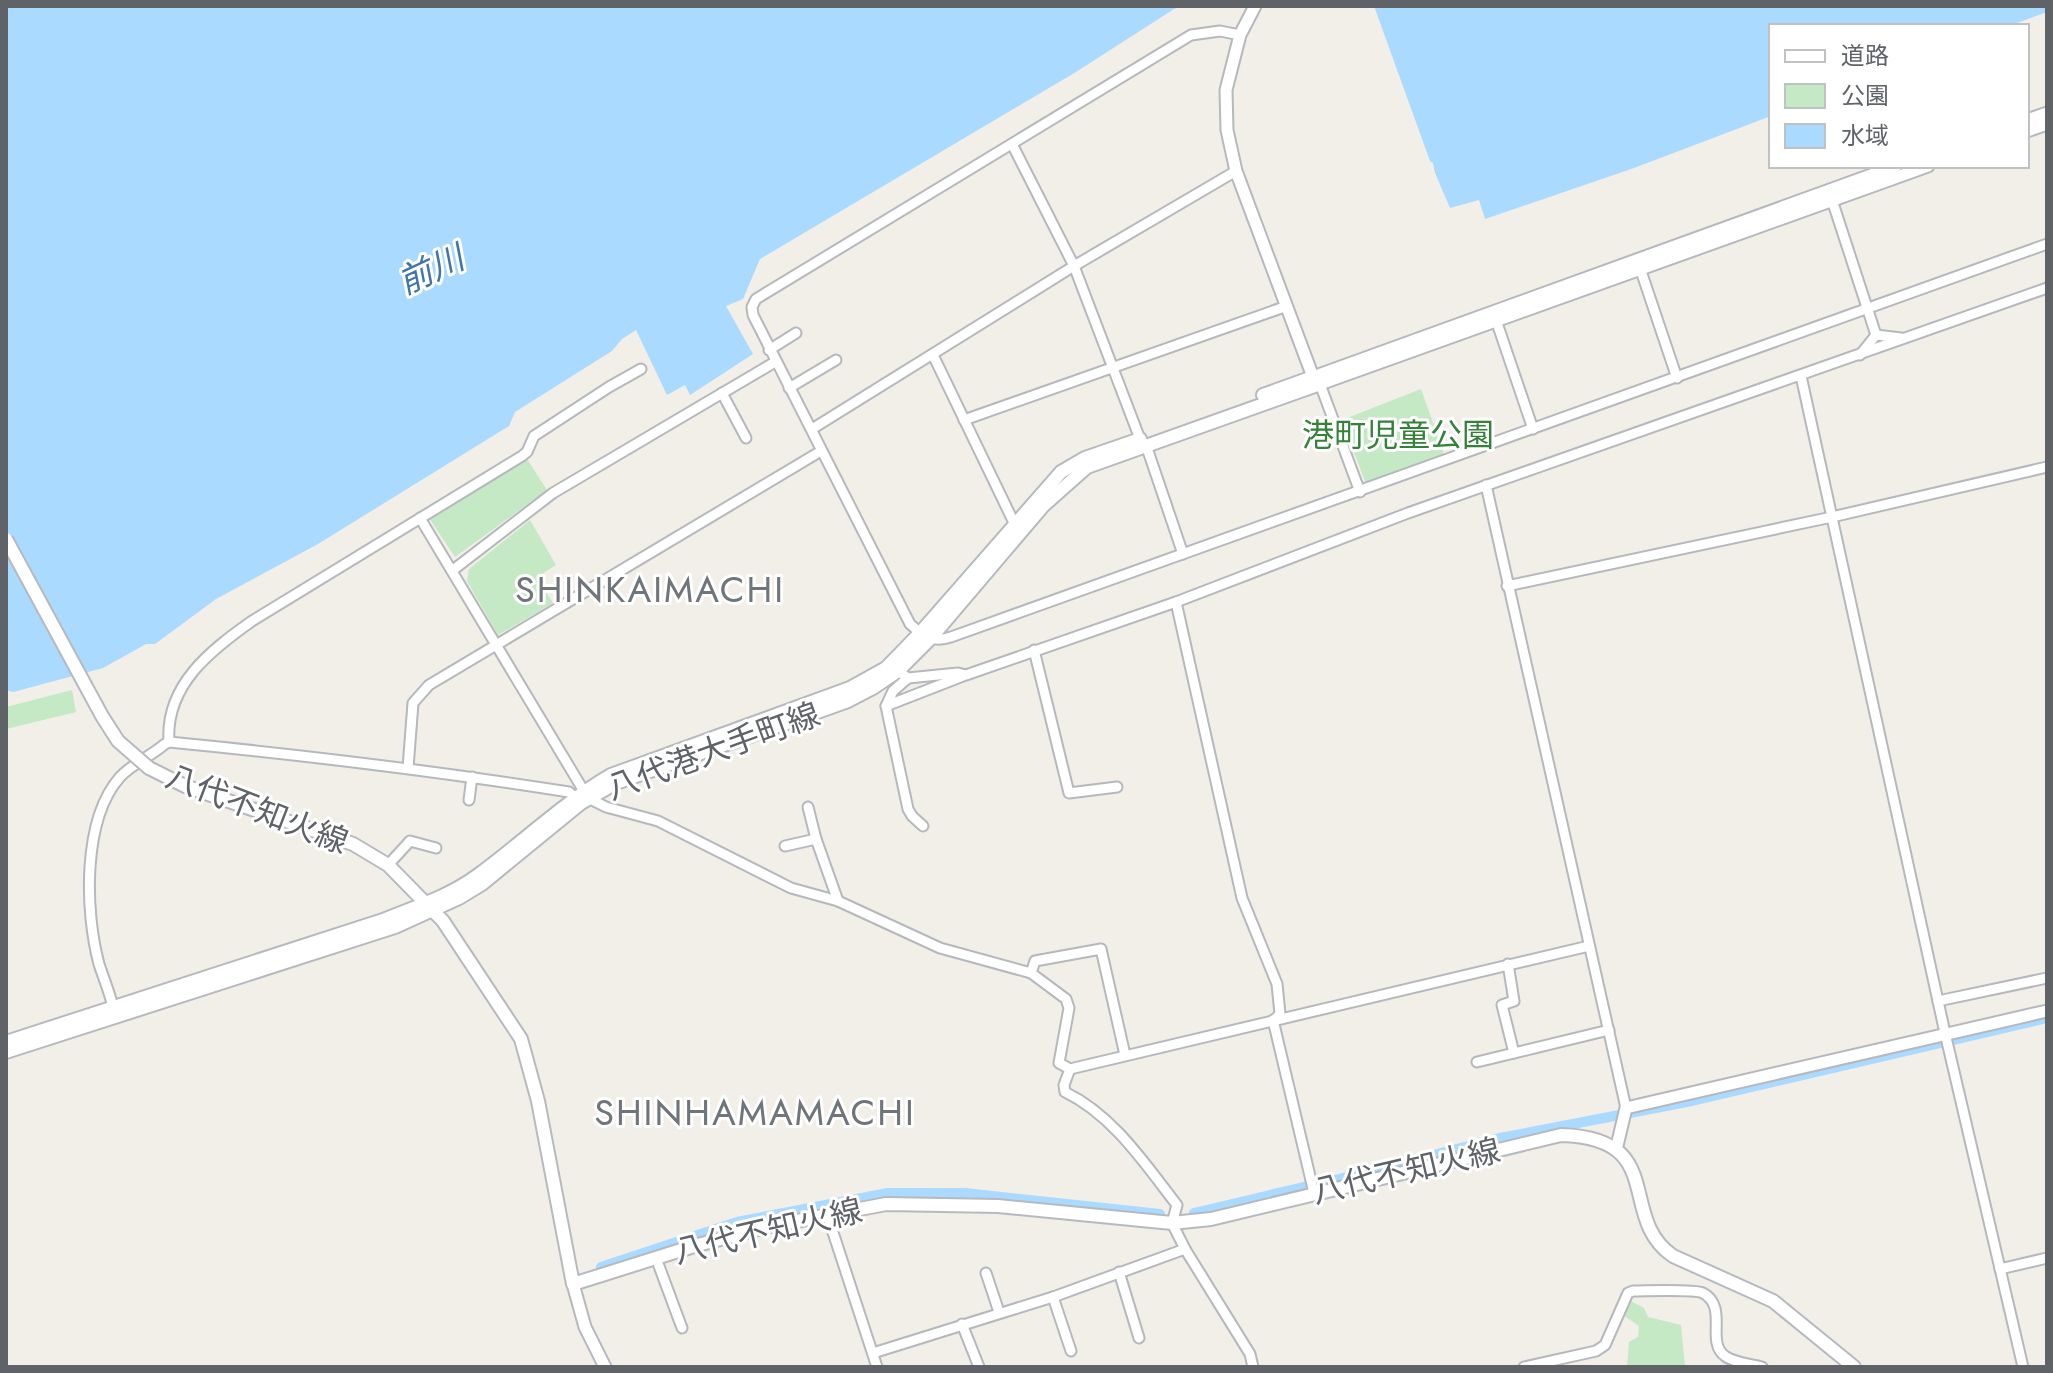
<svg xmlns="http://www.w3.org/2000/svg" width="2053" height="1373" font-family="Jost,'Noto Sans JP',sans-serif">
  <rect width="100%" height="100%" fill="#f1efe8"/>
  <g fill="#c5e8c5">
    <path d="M1421,389L1444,454L1366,484L1342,420Z"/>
    <path d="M527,459L547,490L455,557L429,518Z"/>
    <path d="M530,520L556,565L537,577L553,603L498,635L467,581L469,569Z"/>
    <path d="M72,690L76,712L6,729V707Z"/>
    <path d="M1627,1299L1644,1308L1648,1317L1681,1325L1685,1367H1627L1629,1342L1638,1337L1639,1326L1623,1315Z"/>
  </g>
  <g fill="#aadaff">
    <path d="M6,6H1183L1174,9L1076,72L760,259L743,299L726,306L753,354L690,395L685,385L667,395L636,330L622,339L612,351L515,412L509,426L318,544L216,599L155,644H146L103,668L13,692L6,690Z"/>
    <path d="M1374,6H2047V12L2009,26H1771V116L1634,168L1485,219L1479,200L1450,208L1435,173L1433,163L1430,161Z"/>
  </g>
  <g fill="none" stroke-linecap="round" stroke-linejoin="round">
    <g stroke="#aadaff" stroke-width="10">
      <path d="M1323,1183L1500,1138L1692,1101L2047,1018"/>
      <path d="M1194,1213L1308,1186"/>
      <path d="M601,1267L737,1222L888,1193H965L1160,1214"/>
    </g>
    <g stroke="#b5b8bc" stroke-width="13">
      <g id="minor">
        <path d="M1240,35L1220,31L1191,35L756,299L752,307L753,315L910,624C923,636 933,643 951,637L2047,244"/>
        <path d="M1012,144L1074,266L1140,439L1146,445L1183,554"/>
        <path d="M1832,200L1876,335"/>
        <path d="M1640,268L1677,378"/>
        <path d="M1496,320L1533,429"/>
        <path d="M769,350L796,333"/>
        <path d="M933,355L1017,529"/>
        <path d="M1860,355L1876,335L1901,338"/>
        <path d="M1801,376L1945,1033L2023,1367"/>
        <path d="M1320,384L1360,492"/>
        <path d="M789,388L836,360"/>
        <path d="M722,393L746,438"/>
        <path d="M964,420L1287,306"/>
        <path d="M812,429L1074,266L1236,171"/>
        <path d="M1486,485L1626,1108"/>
        <path d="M420,518L588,798L606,807L658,821L791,888L838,901L940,948L1031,973L1066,999L1069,1008L1059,1063L1070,1069L1589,946"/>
        <path d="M453,570L553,493L775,362"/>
        <path d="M1507,586L1832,517L2047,467"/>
        <path d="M1176,602L1242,898L1277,984L1280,1014L1276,1018"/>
        <path d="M1034,650L1069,793L1117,787"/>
        <path d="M898,671L908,678L958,673L966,675L1176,602L1408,513L2047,288"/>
        <path d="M908,678L893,691L886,706L963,676"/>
        <path d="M886,706L908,809L912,816L923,826"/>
        <path d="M169,742C165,685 211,650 252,621L522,456L527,452L534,436L609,387L641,369"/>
        <path d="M408,768L413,703L429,685L821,451"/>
        <path d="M469,800L472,777"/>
        <path d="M808,807L816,839L838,901"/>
        <path d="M785,846L816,839"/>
        <path d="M388,865L410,841L436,848"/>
        <path d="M1508,964L1514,1001L1502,1005L1514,1053"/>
        <path d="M1031,973L1035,961L1101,949L1125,1055"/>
        <path d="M1938,1001L2047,978"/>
        <path d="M114,1012C111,995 104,980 99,964C85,912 82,820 120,777C132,764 151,756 165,744L169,742C303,755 436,771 569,792L579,801"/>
        <path d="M1273,1020L1314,1193"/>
        <path d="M1477,1062L1609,1030"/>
        <path d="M1070,1069L1064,1085L1065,1092C1113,1115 1145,1164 1177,1205L1172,1223L1185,1249L1250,1354L1253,1367"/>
        <path d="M827,1214L877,1367"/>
        <path d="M656,1258L682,1328"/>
        <path d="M2000,1269L2047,1258"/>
        <path d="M1119,1272L1139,1338"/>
        <path d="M986,1273L999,1312"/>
        <path d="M1053,1297L1071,1351"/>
        <path d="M962,1324L979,1367"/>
        <path d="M873,1353L1053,1297L1185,1249"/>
        <path d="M1524,1367L1596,1351L1605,1345L1628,1293L1633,1291C1647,1291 1694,1289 1703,1293C1729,1307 1705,1342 1725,1356C1734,1363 1751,1364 1762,1367"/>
      </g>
    </g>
    <g stroke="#b5b8bc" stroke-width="15">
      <g id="tertiary">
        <path d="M1255,6L1240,35L1226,90L1227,130L1236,171L1313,377L1320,384L1928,166"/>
        <path d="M2027,120L2047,113"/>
        <path d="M2027,131L2047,124"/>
        <path d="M1313,377L1896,166"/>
        <path d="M1616,1150L1626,1108L2047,1011"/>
        <path d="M573,1284L585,1327L605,1367"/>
      </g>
    </g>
    <g stroke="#b6babf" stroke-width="16">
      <g id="secondary">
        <path d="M1263,395L1313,377"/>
        <path d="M149,768L185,786L353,844L388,865L443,921L521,1039L538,1101L573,1284L694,1246L766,1227L886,1204L998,1206L1172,1223L1211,1219L1561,1135C1669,1138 1616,1217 1673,1256L1773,1301L1854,1367"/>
        <path d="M6,1042L383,920C415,907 450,896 478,875C523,842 563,803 611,775L850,688L886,668L920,633L1061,472L1085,458L1140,439"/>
        <path d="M6,1052L395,927L459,898L482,884L581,803L616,783L795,720L848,701L873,688L898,671L930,639L1043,506L1087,467L1320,384"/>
      </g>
    </g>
    <use href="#minor" stroke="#fff" stroke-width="9"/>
    <use href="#tertiary" stroke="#fff" stroke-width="11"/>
    <use href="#secondary" stroke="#fff" stroke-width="12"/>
    <g stroke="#b6babf" stroke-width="16" stroke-linecap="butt">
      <path id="secondary-bridge" d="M6,539L102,716L118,741L149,768"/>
    </g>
    <use href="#secondary-bridge" stroke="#fff" stroke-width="12"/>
  </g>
  <g text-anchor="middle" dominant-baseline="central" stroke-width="6" stroke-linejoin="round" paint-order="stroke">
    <g font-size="32" fill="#348238" stroke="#fff">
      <text x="1398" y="435">港町児童公園</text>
    </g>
    <g font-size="32" fill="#5f6368" stroke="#fff">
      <text transform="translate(713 751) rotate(-20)">八代港大手町線</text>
      <text transform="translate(257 809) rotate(21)">八代不知火線</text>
      <text transform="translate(1406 1171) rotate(-13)">八代不知火線</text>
      <text transform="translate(768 1231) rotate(-13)">八代不知火線</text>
    </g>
    <g font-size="34" font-style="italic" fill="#4174aa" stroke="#fff">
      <text transform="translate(431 270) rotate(-25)">前川</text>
    </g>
    <g font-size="36" letter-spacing="2" fill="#70757a" stroke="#fff">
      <text x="650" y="589">SHINKAIMACHI</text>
      <text x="755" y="1112">SHINHAMAMACHI</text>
    </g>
  </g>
  <rect width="2053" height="1373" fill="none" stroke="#5f6368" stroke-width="16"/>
  <rect x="1769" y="24" width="260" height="144" fill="#ffffff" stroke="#bfc1c3" stroke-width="2"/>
  <rect x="1785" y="50" width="40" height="12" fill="#ffffff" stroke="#bfc1c3" stroke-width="2"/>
  <text x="1841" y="64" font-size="24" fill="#5f6368">道路</text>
  <rect x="1785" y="84" width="40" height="24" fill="#c5e8c5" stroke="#bfc1c3" stroke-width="2"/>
  <text x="1841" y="104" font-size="24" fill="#5f6368">公園</text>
  <rect x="1785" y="124" width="40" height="24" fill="#aadaff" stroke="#bfc1c3" stroke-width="2"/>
  <text x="1841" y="144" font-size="24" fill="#5f6368">水域</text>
</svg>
